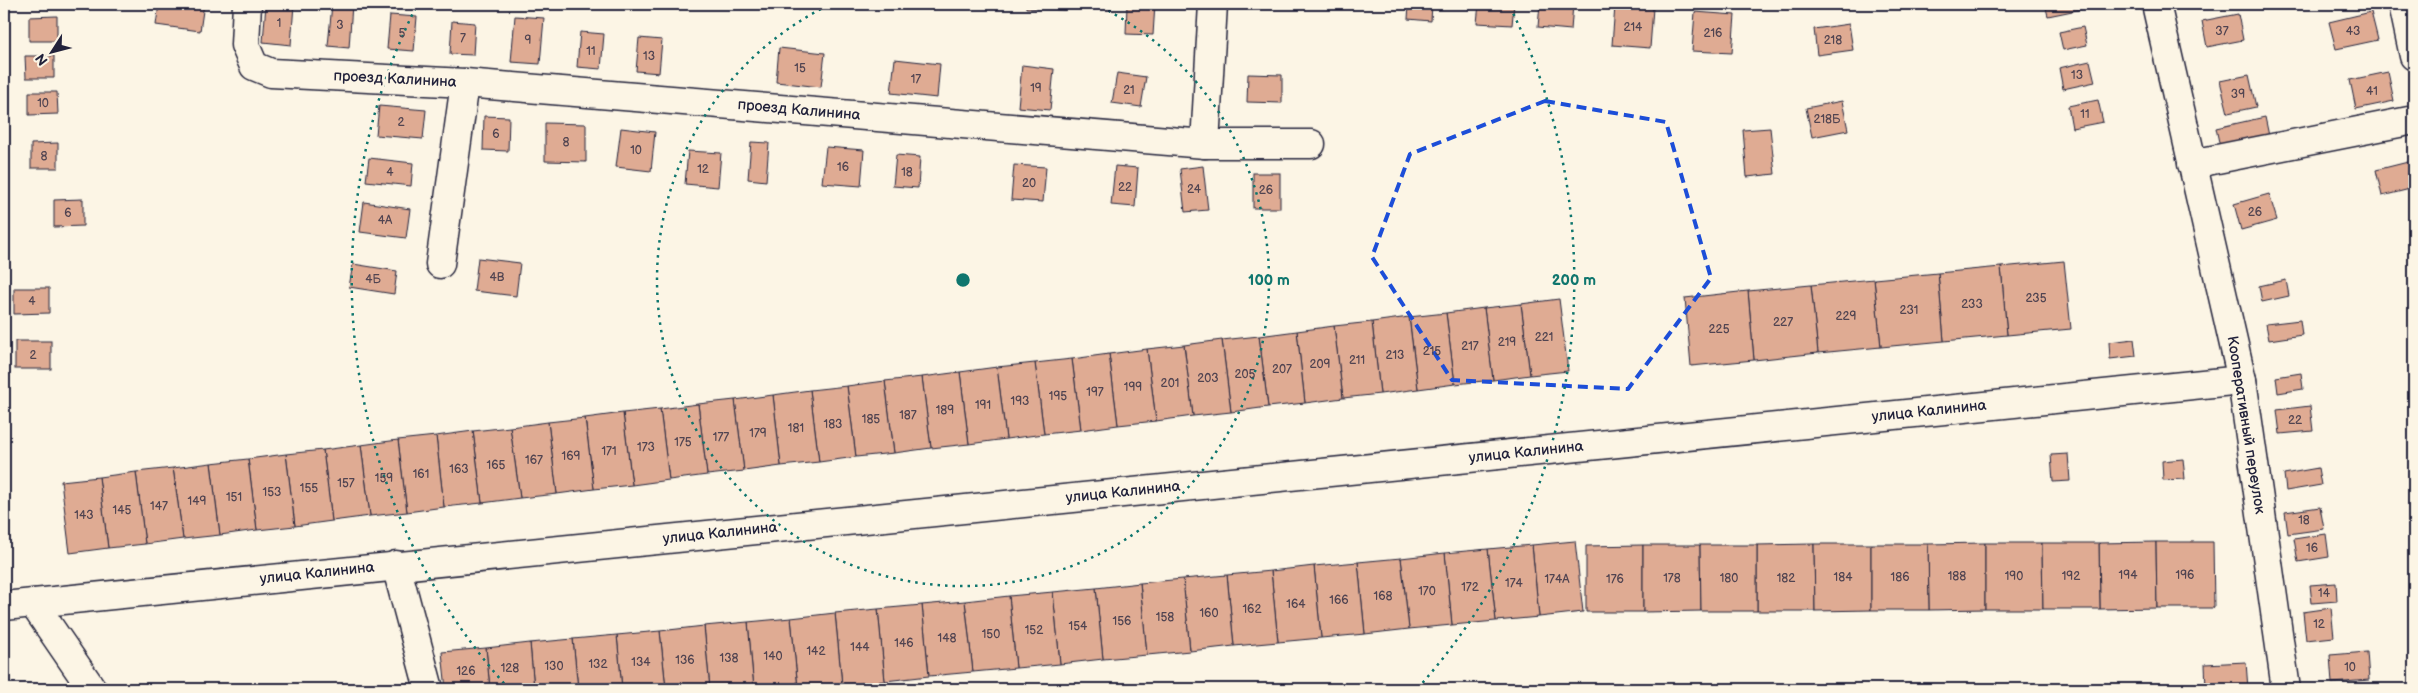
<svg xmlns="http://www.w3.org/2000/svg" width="2418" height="693" font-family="'Balsamiq Sans',sans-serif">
  <rect width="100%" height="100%" fill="#fcf5e5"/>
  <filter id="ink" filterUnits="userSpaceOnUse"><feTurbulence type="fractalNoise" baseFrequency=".02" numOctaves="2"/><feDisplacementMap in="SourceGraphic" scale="10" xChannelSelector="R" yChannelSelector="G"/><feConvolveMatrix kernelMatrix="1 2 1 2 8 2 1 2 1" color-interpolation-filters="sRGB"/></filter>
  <g filter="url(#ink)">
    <g fill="#dfab93" stroke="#22223b">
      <path d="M159,4H204L200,31L156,25Z"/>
      <path d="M266,4H294L291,45L263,42Z"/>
      <path d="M332,4H352L349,48L328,46Z"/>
      <path d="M1026,4H1065V10L1026,8Z"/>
      <path d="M1127,4H1155L1153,35L1126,34Z"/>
      <path d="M1409,4H1432L1431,21L1408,19Z"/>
      <path d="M1479,4H1514L1512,25L1477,23Z"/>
      <path d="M1540,4H1573L1571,30L1538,27Z"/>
      <path d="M2045,4H2081L2082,9L2048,16Z"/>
      <path d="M1615,6L1653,8L1650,48L1612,45Z"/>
      <path d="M1695,12L1735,15L1732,53L1692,51Z"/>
      <path d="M2371,12L2378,40L2336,49L2329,22Z"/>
      <path d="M2238,14L2243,40L2207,47L2202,21Z"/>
      <path d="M390,15L417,17L414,51L387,49Z"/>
      <path d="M57,16V41H29V17Z"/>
      <path d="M515,16L544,18L540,64L511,62Z"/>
      <path d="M452,21L475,23L473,55L450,54Z"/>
      <path d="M1849,24L1853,50L1817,55L1814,29Z"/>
      <path d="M2083,27L2087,45L2063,50L2059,32Z"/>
      <path d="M580,32L604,34L601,69L577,67Z"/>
      <path d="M639,38L662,40L659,73L636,71Z"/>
      <path d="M779,48L825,53L821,87L776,82Z"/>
      <path d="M25,56H54V78H26Z"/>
      <path d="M895,59L940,64L937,98L891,93Z"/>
      <path d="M2090,61L2095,82L2063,89L2059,68Z"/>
      <path d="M1022,65L1054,69L1050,110L1018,107Z"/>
      <path d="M2388,72L2394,101L2356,109L2350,80Z"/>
      <path d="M1117,73L1146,77L1141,107L1112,103Z"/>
      <path d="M1248,74L1282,75V103L1247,102Z"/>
      <path d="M2249,75L2256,107L2228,113L2220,81Z"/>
      <path d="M29,92H57L58,114L29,115Z"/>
      <path d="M2098,100L2103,122L2072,128L2068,106Z"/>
      <path d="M1842,101L1848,130L1812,137L1806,108Z"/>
      <path d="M379,106L426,110L423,139L376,135Z"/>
      <path d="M484,116L509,117L508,151L483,150Z"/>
      <path d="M2265,117L2269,136L2220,147L2216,128Z"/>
      <path d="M545,123L586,124V162L545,161Z"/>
      <path d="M621,128L655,132L651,171L616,167Z"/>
      <path d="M1770,128L1775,174L1747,177L1743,130Z"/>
      <path d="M751,142L769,143L766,181L748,179Z"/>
      <path d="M58,143V168H31V144Z"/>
      <path d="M826,147L864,150L861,186L822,183Z"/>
      <path d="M688,151L721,153L718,187L685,184Z"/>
      <path d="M896,155L920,157L918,188L893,186Z"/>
      <path d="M369,158L413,163L411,186L366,181Z"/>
      <path d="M2412,161L2414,188L2382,196L2376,170Z"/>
      <path d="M1014,165L1046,167L1043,202L1011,200Z"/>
      <path d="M1115,166L1138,168L1135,207L1111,205Z"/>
      <path d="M1203,166L1208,210L1185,212L1180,169Z"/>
      <rect x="1253" y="173" width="27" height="35"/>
      <path d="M2269,194L2277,220L2241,230L2234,204Z"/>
      <path d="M83,199V226L54,227V200Z"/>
      <path d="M364,202L410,209L406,238L360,232Z"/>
      <path d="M478,258L520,263L516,296L474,291Z"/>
      <path d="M2064,261L2071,329L2007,335L2001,267Z"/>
      <path d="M353,264L397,271L394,294L349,287Z"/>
      <path d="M2001,267L2007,335L1944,341L1938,273Z"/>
      <path d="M1938,273L1944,341L1881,347L1874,279Z"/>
      <path d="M1874,279L1881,347L1818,353L1811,285Z"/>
      <path d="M2286,280L2289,296L2262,302L2259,286Z"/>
      <path d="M1811,285L1818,353L1754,360L1748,291Z"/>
      <path d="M14,288H49V313L14,314Z"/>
      <path d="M1748,291L1754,360L1691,366L1685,298Z"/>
      <path d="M1559,299L1568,371L1530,375L1521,304Z"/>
      <path d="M1521,304L1530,375L1493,380L1484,308Z"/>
      <path d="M1484,308L1493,380L1455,384L1446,313Z"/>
      <path d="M1446,313L1455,384L1418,389L1409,317Z"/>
      <path d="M1409,317L1418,389L1380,394L1372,322Z"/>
      <path d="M2300,320L2302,335L2269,340L2266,324Z"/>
      <path d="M1372,322L1380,394L1343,398L1334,326Z"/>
      <path d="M1334,326L1343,398L1305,403L1297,331Z"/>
      <path d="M1297,331L1305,403L1268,407L1259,336Z"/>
      <path d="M1259,336L1268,407L1231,412L1222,340Z"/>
      <path d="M2134,339L2136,356L2110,359L2109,342Z"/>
      <path d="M1222,340L1231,412L1193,416L1184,345Z"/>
      <rect x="15" y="341" width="36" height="28"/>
      <path d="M1184,345L1193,416L1156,421L1147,349Z"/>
      <path d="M1147,349L1156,421L1118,425L1109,354Z"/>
      <path d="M1109,354L1118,425L1081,430L1072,359Z"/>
      <path d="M1072,359L1081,430L1044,434L1035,363Z"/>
      <path d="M1035,363L1044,434L1006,439L997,367Z"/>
      <path d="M997,367L1006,439L969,444L960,372Z"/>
      <path d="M960,372L969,444L931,448L922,377Z"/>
      <path d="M2301,373L2303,389L2278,393L2276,377Z"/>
      <path d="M922,377L931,448L894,453L885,381Z"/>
      <path d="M885,381L894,453L856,457L847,386Z"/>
      <path d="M847,386L856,457L819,462L810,390Z"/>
      <path d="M810,390L819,462L781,466L773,395Z"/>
      <path d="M773,395L781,466L744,471L735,400Z"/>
      <path d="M735,400L744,471L707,475L698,404Z"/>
      <path d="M698,404L707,475L669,480L660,409Z"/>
      <path d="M2310,406L2313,431L2280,434L2277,410Z"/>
      <path d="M660,409L669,480L632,485L623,413Z"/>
      <path d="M623,413L632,485L594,489L585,418Z"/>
      <path d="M585,418L594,489L557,494L548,422Z"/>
      <path d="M548,422L557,494L520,498L510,427Z"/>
      <path d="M510,427L520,498L482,503L473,431Z"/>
      <path d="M473,431L482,503L444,507L436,436Z"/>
      <path d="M436,436L444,507L407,512L398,440Z"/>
      <path d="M398,440L407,512L370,516L361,445Z"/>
      <path d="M361,445L370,516L332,521L323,450Z"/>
      <path d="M323,450L332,521L295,526L286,454Z"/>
      <path d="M286,454L295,526L257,530L248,459Z"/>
      <path d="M2068,454L2070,481L2053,482L2051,455Z"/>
      <path d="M248,459L257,530L220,535L211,463Z"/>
      <path d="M2183,459L2185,479L2163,480L2162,461Z"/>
      <path d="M211,463L220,535L183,539L173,468Z"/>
      <path d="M173,468L183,539L145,544L136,472Z"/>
      <path d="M2318,468L2321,485L2286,491L2284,474Z"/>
      <path d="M136,472L145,544L108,548L99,477Z"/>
      <path d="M99,477L108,548L70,553L61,481Z"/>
      <path d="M2320,507L2324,529L2288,534L2285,512Z"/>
      <path d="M2326,534L2329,557L2298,562L2294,539Z"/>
      <path d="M1575,541L1583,612L1539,617L1532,545Z"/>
      <path d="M2156,542L2157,608L2100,609L2099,543Z"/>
      <path d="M2156,542H2213L2214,608H2157Z"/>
      <path d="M1985,543V609L1929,610L1928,544Z"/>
      <path d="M1985,543H2042L2043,609H1985Z"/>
      <path d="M2042,543H2099L2100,609H2043Z"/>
      <path d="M1814,544L1815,611H1757V545Z"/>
      <path d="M1814,544H1871V610L1815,611Z"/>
      <path d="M1871,544H1928L1929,610H1871Z"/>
      <path d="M1532,545L1539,617L1496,621L1488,549Z"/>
      <path d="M1643,545V612H1586V546Z"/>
      <path d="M1643,545H1700L1701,611L1643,612Z"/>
      <path d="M1700,545H1757V611H1701Z"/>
      <path d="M1488,549L1496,621L1452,625L1445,553Z"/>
      <path d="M1445,553L1452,625L1409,629L1401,558Z"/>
      <path d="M1401,558L1409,629L1365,634L1358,562Z"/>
      <path d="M1358,562L1365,634L1321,638L1314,566Z"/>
      <path d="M1314,566L1321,638L1278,642L1271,571Z"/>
      <path d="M1271,571L1278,642L1234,646L1227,575Z"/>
      <path d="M1227,575L1234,646L1190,651L1183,579Z"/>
      <path d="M1183,579L1190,651L1147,655L1140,583Z"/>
      <path d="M1140,583L1147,655L1103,659L1096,588Z"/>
      <path d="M2336,583L2337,601L2312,603L2310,585Z"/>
      <path d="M1096,588L1103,659L1060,664L1053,592Z"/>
      <path d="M1053,592L1060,664L1016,668L1009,596Z"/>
      <path d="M1009,596L1016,668L973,672L965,601Z"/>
      <path d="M965,601L973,672L929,676L922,605Z"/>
      <path d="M922,605L929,676L885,681L878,609Z"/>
      <path d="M2331,608L2334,637L2306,640L2303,612Z"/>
      <path d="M878,609L885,681L842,685L835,613Z"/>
      <path d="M835,613L842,685L798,689L791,618Z"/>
      <path d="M791,618L798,689H754L748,622Z"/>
      <path d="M748,622L754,689H710L704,626Z"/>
      <path d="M704,626L710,689H666L660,631Z"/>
      <path d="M660,631L666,689H622L617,635Z"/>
      <path d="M617,635L622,689H578L573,639Z"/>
      <path d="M573,639L578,689H534L530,643Z"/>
      <path d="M530,643L534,689H490L486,648Z"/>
      <path d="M486,648L490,689H446L442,652Z"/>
      <path d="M2367,652L2369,680L2332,683L2330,655Z"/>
      <path d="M2246,662L2248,689H2206L2205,664Z"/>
      <path d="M1539,686V689H1491Z"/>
    </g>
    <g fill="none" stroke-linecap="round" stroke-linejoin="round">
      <g stroke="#22223b" stroke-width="31">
        <g id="minor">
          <path d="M247,4L245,45L254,66L271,73L465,83L1205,144L1213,4"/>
          <path d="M2156,4L2242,380L2286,689"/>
          <path d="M2403,4L2414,56"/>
          <path d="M1205,144H1311"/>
          <path d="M2192,164L2414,120"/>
          <path d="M440,264L465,83"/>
          <path d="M396,565L429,689"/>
          <path d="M33,603L92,689"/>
          <path d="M4,606L2242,380"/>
        </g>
      </g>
      <use href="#minor" stroke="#fcf5e5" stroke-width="28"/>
    </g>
  </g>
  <path fill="none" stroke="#1d4ed8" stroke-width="4" stroke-dasharray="10 6" stroke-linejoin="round" d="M1545,101L1666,122L1711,278L1628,389L1452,380L1372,257L1410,154Z"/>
  <g fill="none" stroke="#0f766e" stroke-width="2.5" stroke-dasharray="2.5 5">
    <path d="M1095 4A306 306 0 1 1 831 4"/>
    <path d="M509 689A611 611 0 0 1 416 7M1510 7A611 611 0 0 1 1417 689"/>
  </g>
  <g text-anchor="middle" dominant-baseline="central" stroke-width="5" stroke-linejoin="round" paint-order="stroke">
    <g font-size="12" fill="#514451">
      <text x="279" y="23">1</text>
      <text x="340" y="25">3</text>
      <text x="1633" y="27">214</text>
      <text x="2222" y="31">37</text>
      <text x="2353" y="31">43</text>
      <text x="402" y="33">5</text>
      <text x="1713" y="33">216</text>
      <text x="463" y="38">7</text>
      <text x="528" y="40">9</text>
      <text x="1833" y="40">218</text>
      <text x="591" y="51">11</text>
      <text x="649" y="56">13</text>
      <text x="800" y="68">15</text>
      <text x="2077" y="75">13</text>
      <text x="916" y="79">17</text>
      <text x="1036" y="88">19</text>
      <text x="1129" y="90">21</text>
      <text x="2372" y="91">41</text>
      <text x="2238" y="94">39</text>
      <text x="43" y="103">10</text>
      <text x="2085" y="114">11</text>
      <text x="1827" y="119">218Б</text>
      <text x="401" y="122">2</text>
      <text x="496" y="134">6</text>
      <text x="566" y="142">8</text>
      <text x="636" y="150">10</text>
      <text x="44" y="156">8</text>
      <text x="843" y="167">16</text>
      <text x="703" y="169">12</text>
      <text x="390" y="172">4</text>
      <text x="907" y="172">18</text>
      <text x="1029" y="183">20</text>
      <text x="1125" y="187">22</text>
      <text x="1194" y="189">24</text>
      <text x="1266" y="190">26</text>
      <text x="2255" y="212">26</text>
      <text x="68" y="213">6</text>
      <text x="385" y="220">4А</text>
      <text x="497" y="277">4В</text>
      <text x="373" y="279">4Б</text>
      <text x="2036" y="298">235</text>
      <text x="32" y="301">4</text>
      <text x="1972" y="304">233</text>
      <text x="1909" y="310">231</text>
      <text x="1846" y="316">229</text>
      <text x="1783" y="322">227</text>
      <text x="1719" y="329">225</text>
      <text x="1544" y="337">221</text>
      <text x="1507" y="342">219</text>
      <text x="1470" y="346">217</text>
      <text x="1432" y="351">215</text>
      <text x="33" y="355">2</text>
      <text x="1395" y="355">213</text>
      <text x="1357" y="360">211</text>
      <text x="1320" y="364">209</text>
      <text x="1282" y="369">207</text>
      <text x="1245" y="374">205</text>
      <text x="1208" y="378">203</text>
      <text x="1170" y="383">201</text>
      <text x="1133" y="387">199</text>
      <text x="1095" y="392">197</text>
      <text x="1058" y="396">195</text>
      <text x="1020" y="401">193</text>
      <text x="983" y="405">191</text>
      <text x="945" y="410">189</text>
      <text x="908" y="415">187</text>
      <text x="871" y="419">185</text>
      <text x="2295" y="420">22</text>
      <text x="833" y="424">183</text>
      <text x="796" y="428">181</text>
      <text x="758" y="433">179</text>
      <text x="721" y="437">177</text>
      <text x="683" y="442">175</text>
      <text x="646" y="447">173</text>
      <text x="609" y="451">171</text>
      <text x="571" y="456">169</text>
      <text x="534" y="460">167</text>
      <text x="496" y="465">165</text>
      <text x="459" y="469">163</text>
      <text x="421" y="474">161</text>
      <text x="384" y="478">159</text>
      <text x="346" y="483">157</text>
      <text x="309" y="488">155</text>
      <text x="272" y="492">153</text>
      <text x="234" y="497">151</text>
      <text x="197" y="501">149</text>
      <text x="159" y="506">147</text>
      <text x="122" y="510">145</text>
      <text x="84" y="515">143</text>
      <text x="2304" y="520">18</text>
      <text x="2312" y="548">16</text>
      <text x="2128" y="575">194</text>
      <text x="2185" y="575">196</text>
      <text x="1957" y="576">188</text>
      <text x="2014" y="576">190</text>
      <text x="2071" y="576">192</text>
      <text x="1843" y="577">184</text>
      <text x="1900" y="577">186</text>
      <text x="1672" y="578">178</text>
      <text x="1729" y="578">180</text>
      <text x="1786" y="578">182</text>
      <text x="1557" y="579">174А</text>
      <text x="1615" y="579">176</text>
      <text x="1514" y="583">174</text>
      <text x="1470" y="587">172</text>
      <text x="1427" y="591">170</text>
      <text x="2324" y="593">14</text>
      <text x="1383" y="596">168</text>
      <text x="1339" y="600">166</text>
      <text x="1296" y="604">164</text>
      <text x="1252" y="609">162</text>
      <text x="1209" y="613">160</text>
      <text x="1165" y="617">158</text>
      <text x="1122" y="621">156</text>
      <text x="2319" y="624">12</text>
      <text x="1078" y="626">154</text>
      <text x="1034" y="630">152</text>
      <text x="991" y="634">150</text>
      <text x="947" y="638">148</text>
      <text x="904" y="643">146</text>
      <text x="860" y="647">144</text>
      <text x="816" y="651">142</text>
      <text x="773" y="656">140</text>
      <text x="729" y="658">138</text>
      <text x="685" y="660">136</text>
      <text x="641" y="662">134</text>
      <text x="598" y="664">132</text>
      <text x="554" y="666">130</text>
      <text x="2350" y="667">10</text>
      <text x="510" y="668">128</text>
      <text x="466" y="671">126</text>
    </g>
    <g font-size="15" fill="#22223b" stroke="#fcf5e5">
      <text transform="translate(395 79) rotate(3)">проезд Калинина</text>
      <text transform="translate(799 110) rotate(5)">проезд Калинина</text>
      <text transform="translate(1929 411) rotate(-6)">улица Калинина</text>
      <text transform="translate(2246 425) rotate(81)">Кооперативный переулок</text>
      <text transform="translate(1526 452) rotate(-6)">улица Калинина</text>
      <text transform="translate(1123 492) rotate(-6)">улица Калинина</text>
      <text transform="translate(720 533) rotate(-6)">улица Калинина</text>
      <text transform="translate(317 573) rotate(-6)">улица Калинина</text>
    </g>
  </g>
  <circle cx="963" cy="280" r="8" fill="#0f766e" stroke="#fcf5e5" stroke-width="2.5"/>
  <g font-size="15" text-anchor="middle" font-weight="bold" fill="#0f766e" stroke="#fcf5e5" stroke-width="5" stroke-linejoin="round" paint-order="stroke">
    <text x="1269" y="285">100 m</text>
    <text x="1574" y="285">200 m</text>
  </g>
  <rect width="2418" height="693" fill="none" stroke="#fcf5e5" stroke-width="20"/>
  <rect x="10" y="10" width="2398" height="673" fill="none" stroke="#22223b" stroke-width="2" filter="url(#ink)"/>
  <g transform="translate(52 52) rotate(234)" stroke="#fcf5e5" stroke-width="4" paint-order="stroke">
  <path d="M0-4L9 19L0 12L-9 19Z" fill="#22223b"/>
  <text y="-8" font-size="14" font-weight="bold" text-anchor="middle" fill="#22223b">N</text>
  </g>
</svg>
